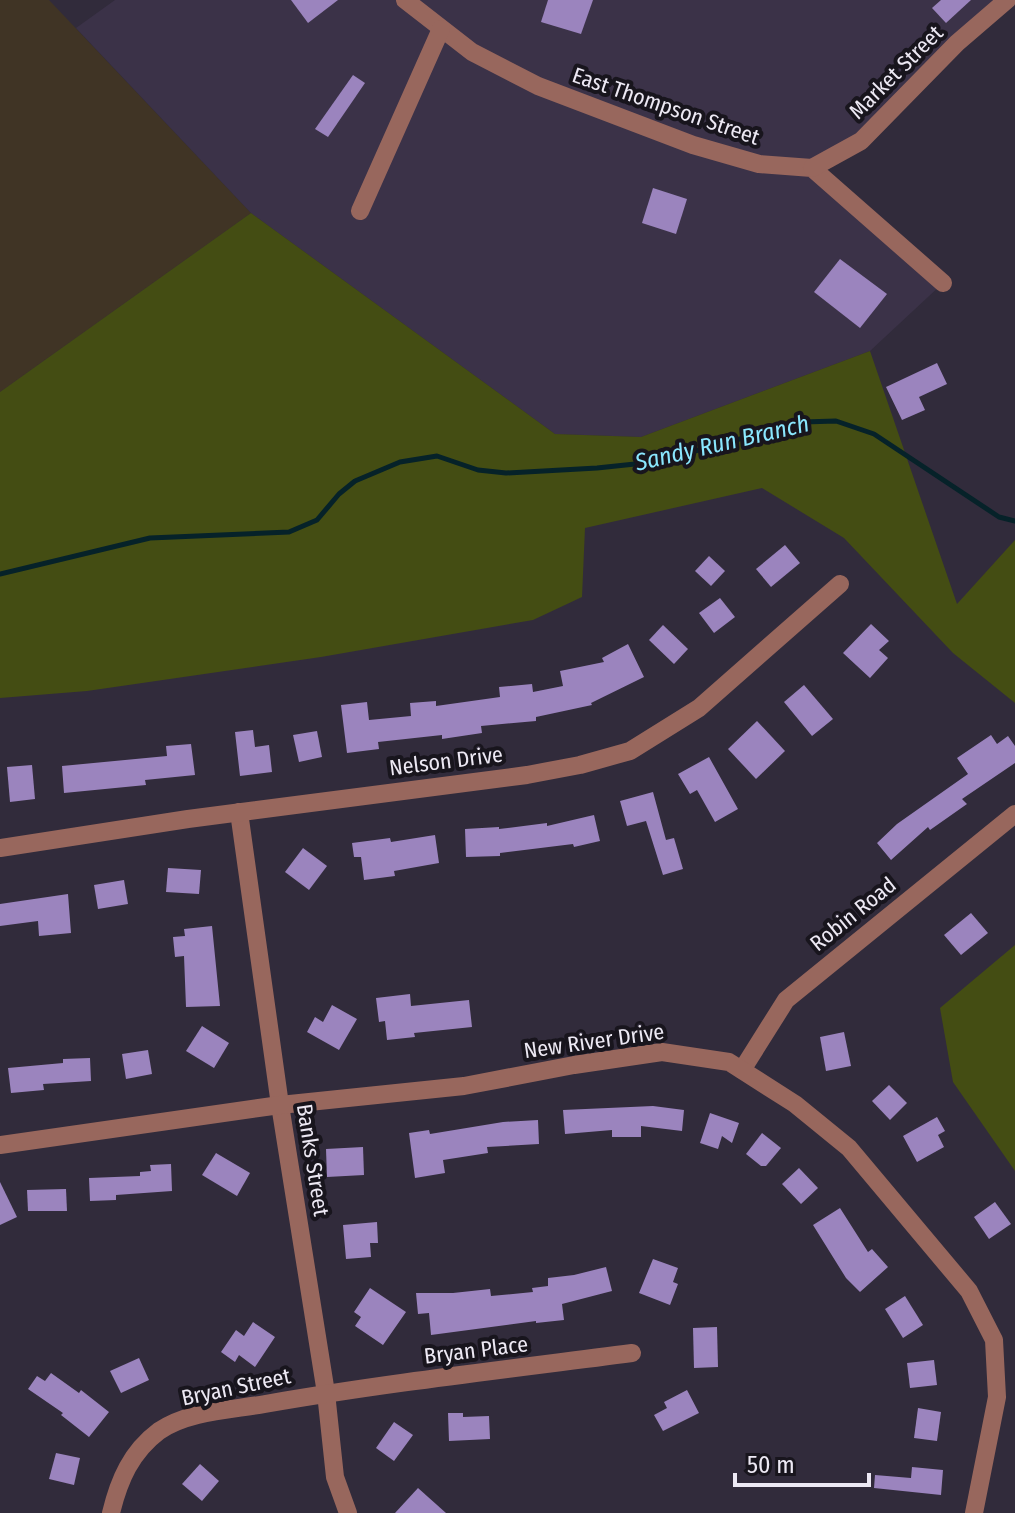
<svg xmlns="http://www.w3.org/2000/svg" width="1015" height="1513" font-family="'Fira Sans Condensed',sans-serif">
  <rect width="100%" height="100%" fill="#312b3b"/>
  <path fill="#403425" d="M0,0H49L251,213L0,392Z"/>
  <path fill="#3b3248" d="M115,0H1007L861,141L813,168L943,283L870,351L641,437L555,434L251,213L76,28Z"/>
  <g fill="#444d13">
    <path d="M251,213L555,434L641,437L870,351L957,604L1015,540V703L953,653L844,538L762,488L585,528L582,597L533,620L321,657L87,691L0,698V392Z"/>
    <path d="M1015,945V1171L953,1082L940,1008Z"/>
  </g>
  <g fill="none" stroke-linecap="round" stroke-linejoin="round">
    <path stroke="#062229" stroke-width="5" d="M0,574L150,538L289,532L317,520L339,494L355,481L400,462L437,456L478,470L506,473L597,468L654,462L803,422L836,421L874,434L999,517L1015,521"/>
  </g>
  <g fill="#9b84be">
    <path d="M291,0H338L308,23Z"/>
    <path d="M548,0H593L581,34L541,22Z"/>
    <path d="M941,0H971L946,23L932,8Z"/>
    <path d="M353,75L365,83L328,137L315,129Z"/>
    <path d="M653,188L687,199L676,234L642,223Z"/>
    <path d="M840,259L887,294L860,328L814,292Z"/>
    <path d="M937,363L947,384L919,397L925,410L902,420L886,387Z"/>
    <path d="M785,545L800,563L771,587L756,569Z"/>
    <path d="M709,556L725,571L711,586L695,571Z"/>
    <path d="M720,598L735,617L714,633L699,613Z"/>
    <path d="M871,624L889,641L879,650L888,658L870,678L843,653Z"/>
    <path d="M663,625L688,649L674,664L649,640Z"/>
    <path d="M628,644L644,677L591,703L592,705L536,717V721L481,726L482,733L442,739V735L378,742L379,749L347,753L341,705L367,702L369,720L411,716L410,703L436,701V706L500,697L499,687L532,684L533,692L563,686L560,671L604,662L602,658Z"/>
    <path d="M804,685L833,719L812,736L784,702Z"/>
    <path d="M757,721L785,751L756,779L728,749Z"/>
    <path d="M253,730L255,747L269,745L272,772L240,776L235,732Z"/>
    <path d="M317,731L322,757L299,762L293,735Z"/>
    <path d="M991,735L997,744L1008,736L1015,746V763L962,799L967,804L930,830L928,827L891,860L877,843L897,824L968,774L957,758Z"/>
    <path d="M191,744L195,775L145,780L146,785L64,793L62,766L167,756L166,746Z"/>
    <path d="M709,757L738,809L715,822L697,790L690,794L678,774Z"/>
    <path d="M32,765L35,799L10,802L7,767Z"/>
    <path d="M653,792L666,840L674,838L683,869L663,875L646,821L627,826L620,801Z"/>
    <path d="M594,815L600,841L574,847L573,844L500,853V856L466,857L465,829L499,827V829L547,823V826Z"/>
    <path d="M435,835L439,863L394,871L395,876L364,880L361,857H354L352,843L390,838L391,842Z"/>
    <path d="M303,848L327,866L309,890L285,872Z"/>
    <path d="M168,868L201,870L199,894L166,892Z"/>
    <path d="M124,880L128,904L98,909L94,885Z"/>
    <path d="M68,894L71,933L39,936L38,921L0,926V904Z"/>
    <path d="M971,913L988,933L961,955L944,935Z"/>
    <path d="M212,926L220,1006L186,1007L184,956L175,957L173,937L185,936L184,929Z"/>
    <path d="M410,994L411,1006L469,1000L472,1027L414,1033L415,1037L387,1040L385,1021L379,1022L376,998Z"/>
    <path d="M332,1005L357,1019L339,1050L307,1032L315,1017L323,1022Z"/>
    <path d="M202,1026L229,1043L214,1068L186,1051Z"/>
    <path d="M844,1032L851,1066L826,1071L820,1037Z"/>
    <path d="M148,1050L152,1074L126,1079L122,1054Z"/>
    <path d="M90,1058L91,1081L43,1084L44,1090L11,1093L8,1068L63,1063V1059Z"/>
    <path d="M889,1085L907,1103L890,1120L872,1101Z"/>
    <path d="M653,1106L684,1110L682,1131L641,1126V1137H612V1130L565,1134L563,1110Z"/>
    <path d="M710,1113L739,1123L732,1143L722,1136L718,1149L700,1143Z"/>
    <path d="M937,1117L945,1131L938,1135L944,1147L917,1162L903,1136Z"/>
    <path d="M538,1120L539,1144L487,1147L488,1153L443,1160L445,1173L415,1178L409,1133L429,1130L430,1134L503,1122Z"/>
    <path d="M762,1133L781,1148L766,1166H761L746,1154Z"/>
    <path d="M363,1147L364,1175L327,1177L326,1149Z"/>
    <path d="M216,1153L250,1173L237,1196L202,1175Z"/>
    <path d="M171,1164L172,1191L116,1195V1200L90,1201L89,1178L140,1176V1172L151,1171L150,1165Z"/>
    <path d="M799,1168L818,1188L801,1204L782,1184Z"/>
    <path d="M0,1182L17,1217L0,1225Z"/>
    <path d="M66,1189L67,1211H28L27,1190Z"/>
    <path d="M995,1202L1011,1224L989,1239L974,1217Z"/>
    <path d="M840,1208L868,1252L872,1249L888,1267L860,1292L846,1278L813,1225Z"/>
    <path d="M377,1222L378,1243H370L371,1257L346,1259L343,1225Z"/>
    <path d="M653,1259L678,1268L673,1282L678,1284L670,1305L639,1293Z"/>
    <path d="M606,1267L612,1291L562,1304L564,1320L536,1323V1321L431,1335L429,1313L418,1314L416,1293H453L490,1289L491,1296L533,1292L532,1288L548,1286V1278L574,1275Z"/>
    <path d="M370,1288L406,1312L383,1345L355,1326L361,1317L354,1312Z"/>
    <path d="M905,1296L923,1325L903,1338L885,1309Z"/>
    <path d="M253,1322L275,1337L255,1367L239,1355L235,1362L221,1352L236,1330L244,1336Z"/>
    <path d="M717,1327L718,1367L694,1368L693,1328Z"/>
    <path d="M139,1358L149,1380L121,1393L110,1371Z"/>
    <path d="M934,1360L937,1385L910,1388L907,1363Z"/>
    <path d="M51,1373L79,1393L81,1390L109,1412L89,1437L61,1415L63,1413L28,1389L37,1376L45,1381Z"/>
    <path d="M687,1390L699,1413L663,1431L654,1415L667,1408L664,1402Z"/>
    <path d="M918,1408L941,1412L937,1441L914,1438Z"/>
    <path d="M448,1413H463V1417L489,1416L490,1439L449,1441Z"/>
    <path d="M394,1422L413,1435L394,1461L376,1448Z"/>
    <path d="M56,1453L80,1458L74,1485L49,1479Z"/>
    <path d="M200,1464L219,1481L202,1501L182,1484Z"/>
    <path d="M912,1467L943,1470L941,1495L874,1488L875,1475L911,1478Z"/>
    <path d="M418,1488L446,1513H395Z"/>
  </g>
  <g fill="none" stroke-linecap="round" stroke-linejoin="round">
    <g stroke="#98675d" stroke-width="18">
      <path d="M405,0L472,52L538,86L693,145L759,164L812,168L943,283"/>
      <path d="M812,168L861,141L957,43L1007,0"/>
      <path d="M360,211L441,29"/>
      <path d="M239,812L280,1105L326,1393L335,1477L348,1513"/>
      <path d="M0,848L188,819L527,775L580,765L630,751L699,708L840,584"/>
      <path d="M742,1070L786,1000L1015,814"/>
      <path d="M0,1145L280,1105L464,1086L574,1065L662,1052L729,1062L795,1104L849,1148L969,1291L994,1340L997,1397L974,1513"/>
      <path d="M111,1513C119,1480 131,1452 159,1431C188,1411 231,1410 265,1404C386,1383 510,1369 632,1353"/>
    </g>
  </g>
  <g text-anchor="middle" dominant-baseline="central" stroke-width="8" stroke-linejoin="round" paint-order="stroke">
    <g font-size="22" fill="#ede9f4" stroke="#18151d">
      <text transform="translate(896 72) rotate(-45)">Market Street</text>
      <text transform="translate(666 106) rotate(19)">East Thompson Street</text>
      <text transform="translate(446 761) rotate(-7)">Nelson Drive</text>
      <text transform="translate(853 914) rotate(-39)">Robin Road</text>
      <text transform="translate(594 1041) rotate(-8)">New River Drive</text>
      <text transform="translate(313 1160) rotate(81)">Banks Street</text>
      <text transform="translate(476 1350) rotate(-7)">Bryan Place</text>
      <text transform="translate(236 1387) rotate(-12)">Bryan Street</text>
    </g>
    <g font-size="24" font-style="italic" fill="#8ae7fe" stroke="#18151d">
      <text transform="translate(722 443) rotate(-13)">Sandy Run Branch</text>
    </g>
  </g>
  <path d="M735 1473v12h134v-12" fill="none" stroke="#ede9f4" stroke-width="4"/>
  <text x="747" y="1473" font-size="24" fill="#ede9f4" stroke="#18151d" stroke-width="6" paint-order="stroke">50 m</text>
</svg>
